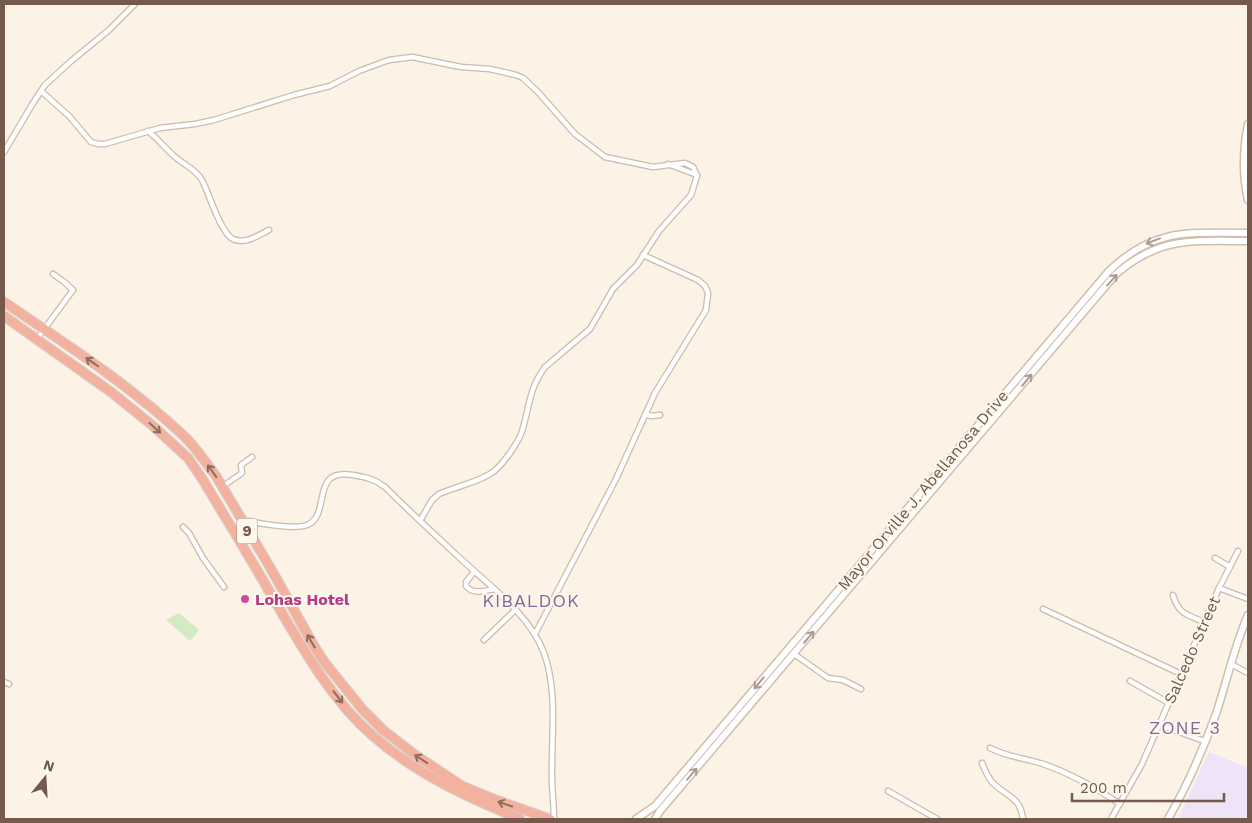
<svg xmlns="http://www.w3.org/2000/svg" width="1252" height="823" font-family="'Work Sans',sans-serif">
  <rect width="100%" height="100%" fill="#fcf2e6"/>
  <path fill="#efe3f8" d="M1209,752L1248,768V819H1178Z"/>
  <path fill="#d5e9c5" d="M179,613L199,630L190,641L166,620Z"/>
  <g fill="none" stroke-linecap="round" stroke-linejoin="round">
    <g stroke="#cdbaad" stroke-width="7">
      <g id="street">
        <path d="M41,91L69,116L91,142L98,144H105L160,128L195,124L214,120L294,95L330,86L359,71L389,60L412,57L461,67L490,69L516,75L523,78L537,91L575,134L605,157L653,167L685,163L693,167L697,176L691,195L659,231L637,265L613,289L590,329L545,367C529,389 530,404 523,428C520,441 501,468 490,474C475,483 455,487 439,494L432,500L420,521"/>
        <path d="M148,131C157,138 164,147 173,155C182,164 196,169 202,180C209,193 220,232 233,239C245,245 259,235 269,230"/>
        <path d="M4,152L33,103L45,85L70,62L109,30L135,4"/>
        <path d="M668,164L697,175"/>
        <path d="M37,339L73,290L63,281L53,274"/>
        <path d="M645,414L651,416L660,415"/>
        <path d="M222,487L242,473L241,465L252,457"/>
        <path d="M242,520C257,523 294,530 307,525C332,515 309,467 353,475C365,477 375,479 385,487C410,512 436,536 462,560C491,587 530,615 544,653C557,689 552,729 552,766C551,784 554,801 554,819"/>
        <path d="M183,527L189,533L203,558L224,587"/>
        <path d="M1215,558L1230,567"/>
        <path d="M474,572L466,582V586C474,595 483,591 494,589"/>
        <path d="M1219,588L1248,599"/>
        <path d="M1173,595C1178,614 1188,615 1204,622"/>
        <path d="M1043,609L1181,674"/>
        <path d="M535,634L616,479L655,393L706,310L708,293L705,286L698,280L643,255"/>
        <path d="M484,640L515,610"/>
        <path d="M794,654L828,678L843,680L861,689"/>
        <path d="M1231,664L1248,673"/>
        <path d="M1130,681L1169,703"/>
        <path d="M4,682L9,684"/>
        <path d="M1160,725L1204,741"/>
        <path d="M990,748C1007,757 1025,758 1043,764C1070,773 1096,788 1120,804"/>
        <path d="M982,763C985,770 988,779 994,784C1009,798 1020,797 1023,819"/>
        <path d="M888,791L937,819"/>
        <path d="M1111,819L1142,764L1219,588L1238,551"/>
      </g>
    </g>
    <g stroke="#d2bcad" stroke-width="9">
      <g id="secondary">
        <path d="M1248,124C1243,149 1242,174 1248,200"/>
        <path d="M636,819L655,806L1109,271C1155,227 1189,233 1248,233"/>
        <path d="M655,819L660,811L1115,275C1159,236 1193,241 1248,241"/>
        <path d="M1168,819C1187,786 1203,750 1216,714C1227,681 1234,647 1248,615"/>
      </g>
    </g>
    <g stroke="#d8d1cd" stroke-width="11">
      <g id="highway">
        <path d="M4,302C66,344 130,385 185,437C197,449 206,463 216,476L271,569L314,646L325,663L363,710L383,730L414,754L462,786L496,800L550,819"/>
        <path d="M4,316L111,392L152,425L188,458L203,480C225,517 248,554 269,591C298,640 329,698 372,735C416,774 467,797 520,819"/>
      </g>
    </g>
    <use href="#street" stroke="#fff" stroke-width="4.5"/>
    <use href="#secondary" stroke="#fff" stroke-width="6"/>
    <use href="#highway" stroke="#f3b29f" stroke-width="9"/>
  </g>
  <defs><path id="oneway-shaft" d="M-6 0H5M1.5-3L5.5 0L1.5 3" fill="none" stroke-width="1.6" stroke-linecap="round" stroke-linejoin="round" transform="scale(1.25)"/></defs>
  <g stroke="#ac9b94">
    <use href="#oneway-shaft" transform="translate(1153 241) rotate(159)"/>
    <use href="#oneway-shaft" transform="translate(1112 280) rotate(-48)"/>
    <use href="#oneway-shaft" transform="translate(1027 380) rotate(-50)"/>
    <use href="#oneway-shaft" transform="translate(809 637) rotate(-50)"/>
    <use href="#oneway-shaft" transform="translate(759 683) rotate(130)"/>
    <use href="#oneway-shaft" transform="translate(692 774) rotate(-49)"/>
  </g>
  <g stroke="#8d6b5d">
    <use href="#oneway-shaft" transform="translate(92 362) rotate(-145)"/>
    <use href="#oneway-shaft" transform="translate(155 428) rotate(42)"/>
    <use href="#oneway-shaft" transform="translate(212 471) rotate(-126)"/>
    <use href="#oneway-shaft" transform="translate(311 641) rotate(-120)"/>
    <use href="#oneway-shaft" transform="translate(338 697) rotate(52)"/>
    <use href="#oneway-shaft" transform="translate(421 759) rotate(-146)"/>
    <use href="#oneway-shaft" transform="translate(505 804) rotate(-161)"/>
  </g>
  <circle fill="#d1479c" stroke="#fef7ec" stroke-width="2" cx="245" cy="599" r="5"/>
  <g text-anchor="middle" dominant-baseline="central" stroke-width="4" stroke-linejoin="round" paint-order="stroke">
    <rect fill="#fef7ec" stroke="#9d887c" stroke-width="1" x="237" y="518.5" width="20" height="25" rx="4"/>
    <g font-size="15" font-weight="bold" fill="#74594c">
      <text x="247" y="531">9</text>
    </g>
    <g font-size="16" fill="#74594c" stroke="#fef7ec">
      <text transform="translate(923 490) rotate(-50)">Mayor Orville J. Abellanosa Drive</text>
      <text transform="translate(1192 650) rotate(-66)">Salcedo Street</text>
    </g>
    <g font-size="16" font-weight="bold" fill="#b23c85" stroke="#fef7ec" text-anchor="start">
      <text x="255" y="599">Lohas Hotel</text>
    </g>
    <g font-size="18" letter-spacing="1" fill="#856797" stroke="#fef7ec">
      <text x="531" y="600">KIBALDOK</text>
      <text x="1185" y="727">ZONE 3</text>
    </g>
  </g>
  <rect width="1252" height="823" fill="none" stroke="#74594c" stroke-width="10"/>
  <g transform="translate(45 778) rotate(18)" stroke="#fef7ec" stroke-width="4" paint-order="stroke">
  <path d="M0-4L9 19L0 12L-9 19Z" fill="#74594c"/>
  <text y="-8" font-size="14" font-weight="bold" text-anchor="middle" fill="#74594c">N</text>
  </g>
  <path d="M1072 793v8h152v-8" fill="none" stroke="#74594c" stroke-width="2.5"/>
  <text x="1080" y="793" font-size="15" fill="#74594c" stroke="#fef7ec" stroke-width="4" paint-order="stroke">200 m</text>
</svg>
